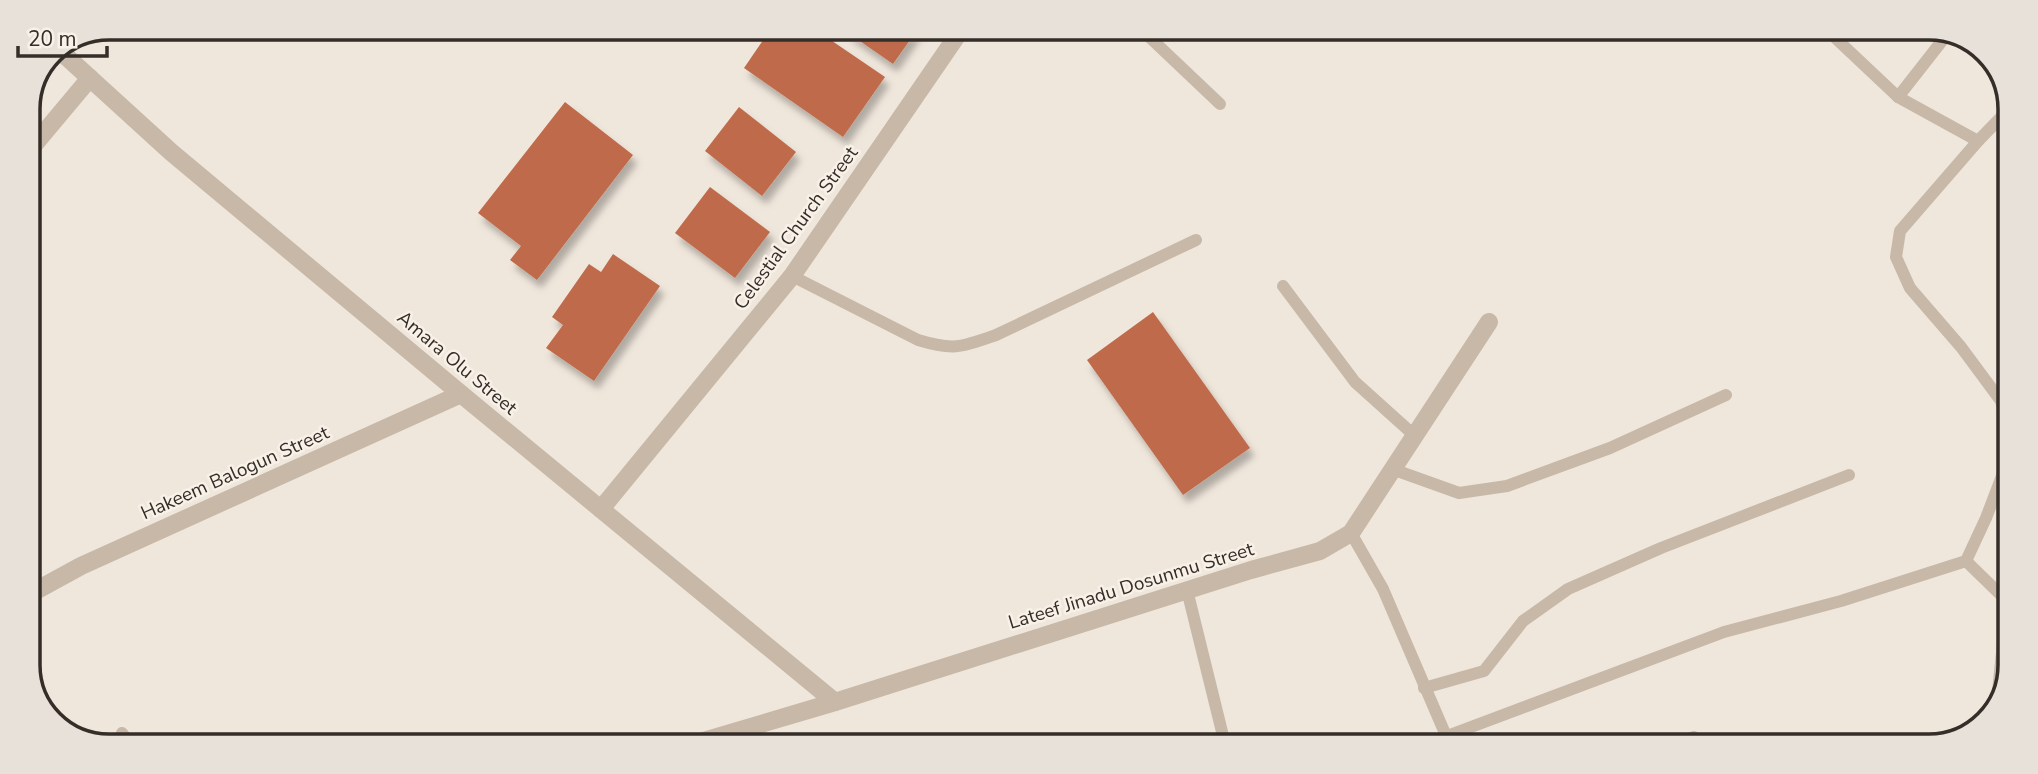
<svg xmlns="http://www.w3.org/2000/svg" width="2038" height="774" font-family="'Nunito Sans',sans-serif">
  <defs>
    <filter id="shadow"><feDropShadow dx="4.5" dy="8" stdDeviation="3.5" flood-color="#0004"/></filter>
  </defs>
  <rect width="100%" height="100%" fill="#f0e7dc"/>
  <g fill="#bf6b4b" filter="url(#shadow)">
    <path d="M770,30H816L885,77L843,137L744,68Z"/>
    <path d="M844,30H917L893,64Z"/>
    <path d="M565,102L633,155L537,280L510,260L521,246L478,213Z"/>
    <path d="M739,107L796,152L762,196L705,151Z"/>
    <path d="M710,187L770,232L735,278L675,233Z"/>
    <path d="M613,254L660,286L594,381L546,348L563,325L552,317L589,264L601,272Z"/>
    <path d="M1153,312L1250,448L1183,495L1087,360Z"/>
  </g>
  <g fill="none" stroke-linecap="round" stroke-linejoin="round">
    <g stroke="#c8b8a8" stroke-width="12">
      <path d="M1143,31L1220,104"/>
      <path d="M1829,32L1898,97L1978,141"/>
      <path d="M1898,97L1949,32"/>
      <path d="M792,276L918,340C954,351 962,347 996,335L1196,240"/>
      <path d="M1283,286L1355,382L1415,436"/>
      <path d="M2007,423L2001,401L1961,347L1910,288L1896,257L1900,231L1978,141L2010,108"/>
      <path d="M1392,469L1459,493L1507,486L1610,448L1726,395"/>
      <path d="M1351,533L1383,589L1450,745"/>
      <path d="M1966,561L2006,600"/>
      <path d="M1187,590L1225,744"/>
      <path d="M1424,688L1484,671L1523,621L1568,589L1661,548L1849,475"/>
      <path d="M1997,701L2006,613"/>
      <path d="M122,733L129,742"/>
      <path d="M1447,736L1724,632L1841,601L1966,561L1986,518L2007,463"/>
      <path d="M1670,745L1694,737"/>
    </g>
    <g stroke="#c8b8a8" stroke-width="18">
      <path d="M58,49L171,152L461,394L835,702"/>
      <path d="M28,152L90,78"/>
      <path d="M601,509L792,276L961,30"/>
      <path d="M28,595L81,566L461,394"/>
      <path d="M697,743L835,702L1251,570L1320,551L1351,533L1489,322"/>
    </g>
  </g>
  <g text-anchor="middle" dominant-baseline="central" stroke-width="5" stroke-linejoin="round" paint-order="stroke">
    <g font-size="19" fill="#352d28" stroke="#f8f1e8">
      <text transform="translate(796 228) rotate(-54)">Celestial Church Street</text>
      <text transform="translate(457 363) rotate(40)">Amara Olu Street</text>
      <text transform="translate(235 473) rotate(-24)">Hakeem Balogun Street</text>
      <text transform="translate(1131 586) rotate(-17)">Lateef Jinadu Dosunmu Street</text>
    </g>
  </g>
  <path d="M0 0H2038V774H0ZM109 40H1929A69 69 0 0 1 1998 109V665A69 69 0 0 1 1929 734H109A69 69 0 0 1 40 665V109A69 69 0 0 1 109 40Z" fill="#e8e1d9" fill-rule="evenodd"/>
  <path fill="none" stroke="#352d28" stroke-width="3.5" d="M109 40H1929A69 69 0 0 1 1998 109V665A69 69 0 0 1 1929 734H109A69 69 0 0 1 40 665V109A69 69 0 0 1 109 40Z"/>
  <path d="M18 46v10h89v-10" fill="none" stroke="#352d28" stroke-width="3.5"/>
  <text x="28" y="46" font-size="21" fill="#352d28" stroke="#f8f1e8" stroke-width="5" paint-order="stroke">20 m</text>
</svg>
